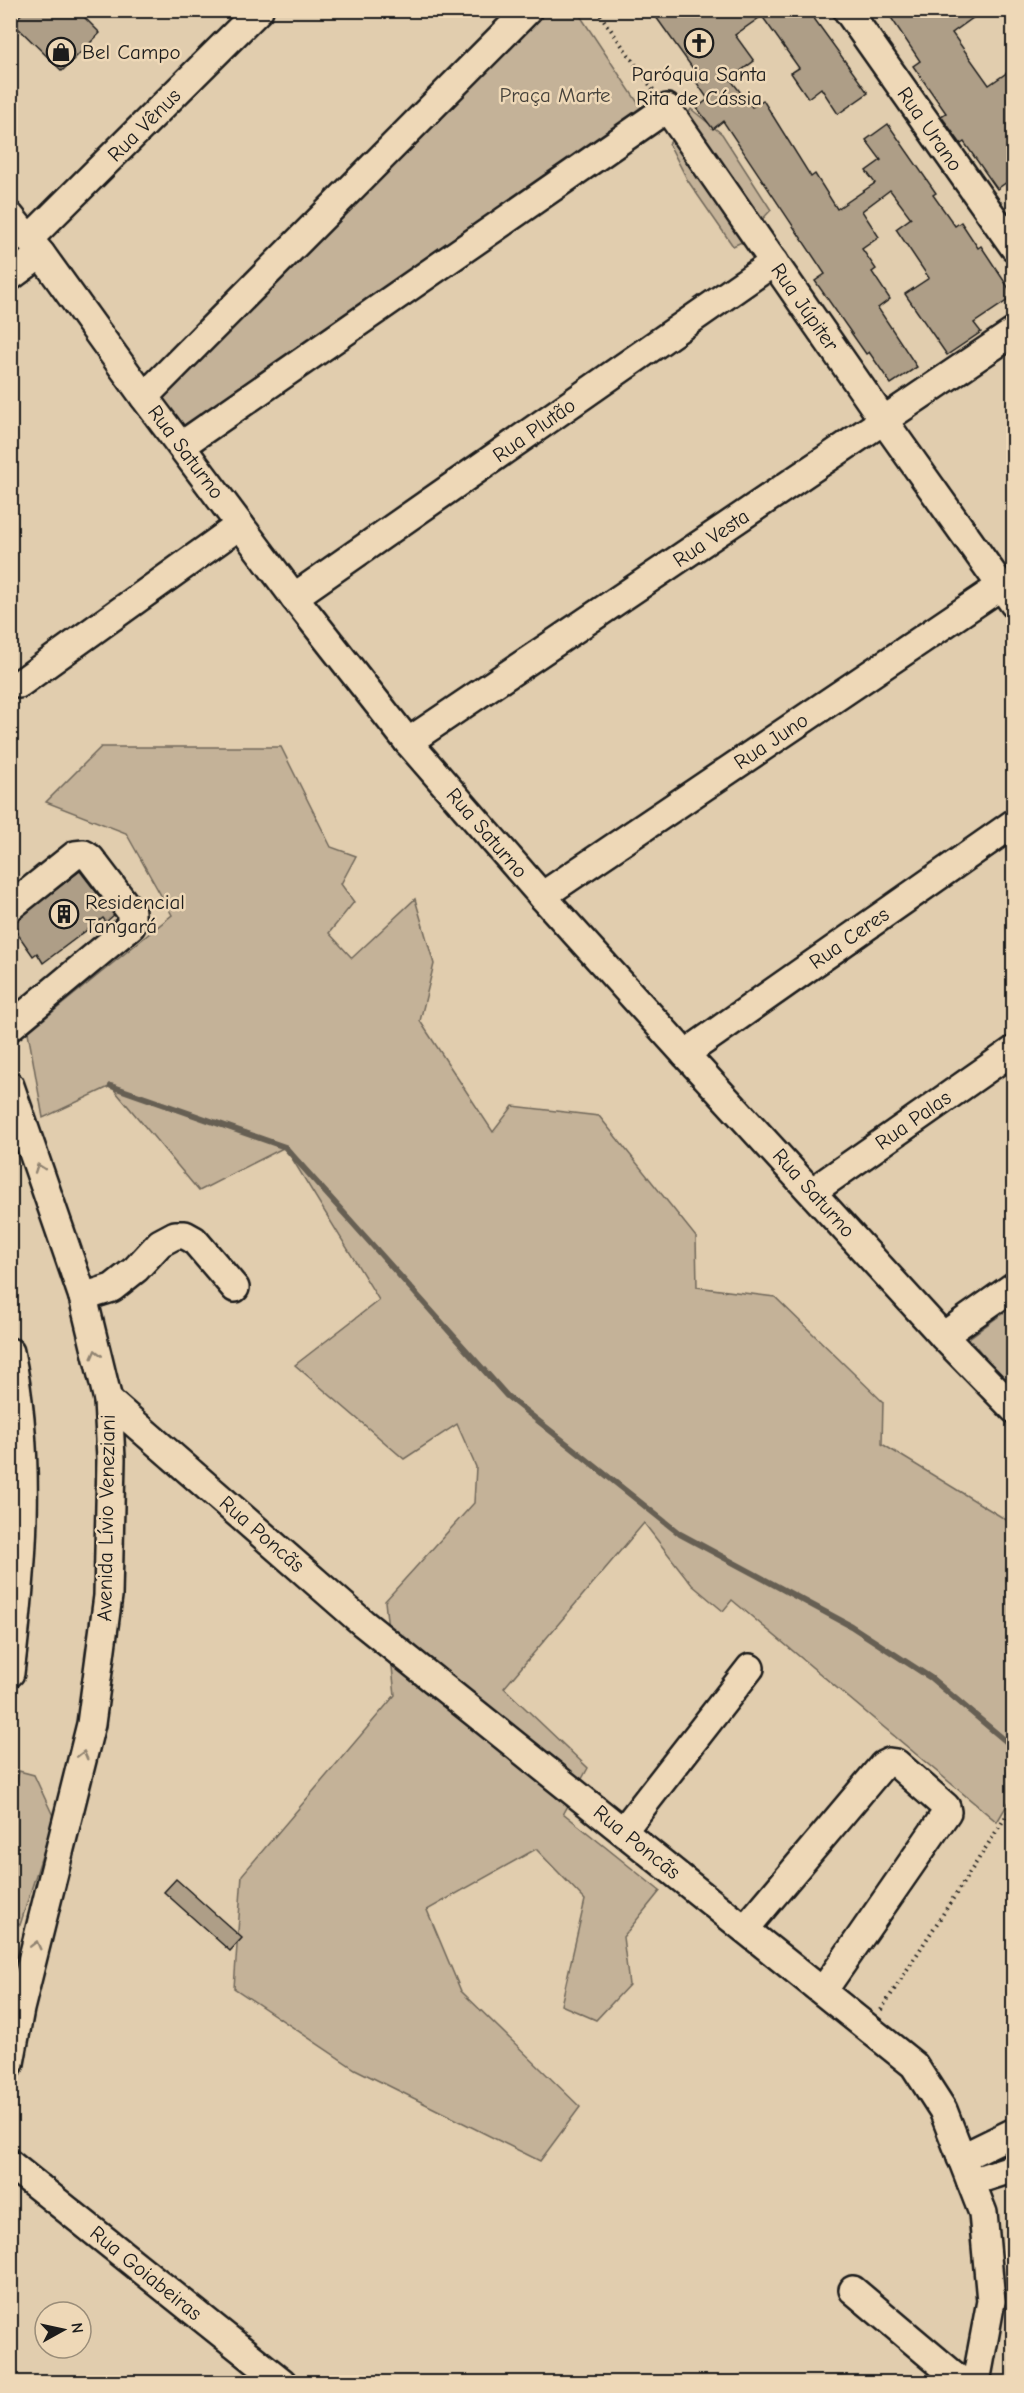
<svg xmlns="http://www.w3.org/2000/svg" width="1024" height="2393" font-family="'Comic Neue',sans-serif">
  <rect width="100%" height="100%" fill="#e1cdae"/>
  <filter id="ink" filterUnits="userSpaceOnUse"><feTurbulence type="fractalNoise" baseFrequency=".0167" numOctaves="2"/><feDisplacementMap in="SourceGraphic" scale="12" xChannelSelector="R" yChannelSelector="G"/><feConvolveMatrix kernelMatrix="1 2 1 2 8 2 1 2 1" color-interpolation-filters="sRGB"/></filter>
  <g filter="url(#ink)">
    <g fill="#c4b298" stroke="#70675a" stroke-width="1.5">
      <path d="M544,11H577L644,112L188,434L161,400Z"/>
      <path d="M691,109L722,134L771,210L755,227L753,237L733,246L688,181L669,144Z"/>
      <path d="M101,747H281L331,847L356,856L341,884L354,902L329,933L352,958L415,899L434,964L420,1021L493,1132L513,1106L599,1116L696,1237L697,1287L775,1297L883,1402L882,1444L1013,1524V1795L997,1822L732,1600L723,1611L692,1585L644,1523L504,1688L588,1768L563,1813L660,1891L623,1937L629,1985L596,2020L561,2005L585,1900L536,1849L427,1910L461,1991L580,2107L540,2161L355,2069L234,1988L242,1875L395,1695L385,1601L474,1503L476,1467L457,1424L404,1459L295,1365L379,1300L285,1147L199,1191L111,1086L43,1118L28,1032L172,915L126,833L46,802Z"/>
      <path d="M1013,1306V1391L969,1338Z"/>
      <path d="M19,1771L34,1775L54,1818L20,1925L11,1919V1813Z"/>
    </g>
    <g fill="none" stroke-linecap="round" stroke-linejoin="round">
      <path stroke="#665f53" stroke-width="6" d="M111,1086L285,1147L507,1396L680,1534L851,1626L931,1678L1014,1748"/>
    </g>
    <g fill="#ae9e87" stroke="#1c1c1c" stroke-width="1.5">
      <path d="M25,10H77L100,33L62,71L13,23Z"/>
      <path d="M651,10H808L868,93L838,114L821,88L808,98L791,73L799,68L762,16L735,35L754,61L730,79L752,107L763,100L811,177L815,174L837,209L875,183L866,171L881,160L866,140L888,124L936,193L933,195L955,226L961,222L978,248L981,246L1014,296L974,323L981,332L947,355L905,294L929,278L896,229L911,218L890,190L862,211L879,237L862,249L876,269L872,272L890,299L878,308L917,367L891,384L869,352L866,354L815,281L825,274L723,121L713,129L697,108L708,99L690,73L694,70Z"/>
      <path d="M886,10H984L952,33L989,85L1014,68V177L997,189L964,142L961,144L941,116L946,113L913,66L920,61Z"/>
      <path d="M80,871L114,915L106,922L103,918L43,963L37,953L33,956L15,930L18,928L14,922Z"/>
      <path d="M176,1879L242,1938L230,1951L164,1892Z"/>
    </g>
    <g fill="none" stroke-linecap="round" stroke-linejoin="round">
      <g stroke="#1c1c1c" stroke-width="32">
        <g id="minor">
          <path d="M847,10L1014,247"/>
          <path d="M10,216L41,254L144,397L294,597L408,742L542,896L685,1054L943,1336L1014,1409"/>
          <path d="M29,239L259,10"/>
          <path d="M10,277L41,254"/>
          <path d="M144,397L528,10"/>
          <path d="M182,445L667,108L884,421L1014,604"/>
          <path d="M294,597L774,262"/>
          <path d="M19,684L240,525"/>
          <path d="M408,742L1014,332"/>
          <path d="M542,896L1001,586"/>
          <path d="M10,907L75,855L84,854L90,858L131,912V926L10,1027"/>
          <path d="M685,1054L1014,823"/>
          <path d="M10,1086L83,1297L108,1400L111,1459L108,1596L91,1724L20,2009L10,2063"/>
          <path d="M813,1191L1014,1050"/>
          <path d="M83,1297L112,1288L136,1269L160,1243L175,1235H185L194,1240L235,1288"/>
          <path d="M943,1336L1014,1286"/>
          <path d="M10,1352C32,1457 23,1568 10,1673"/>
          <path d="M108,1400L363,1623L914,2065L943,2110L983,2213L991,2301L976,2382"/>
          <path d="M623,1831L750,1668"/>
          <path d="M745,1929L883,1765L889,1762L896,1763L946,1807L947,1812L823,1991"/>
          <path d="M961,2158L1014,2132"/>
          <path d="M10,2164L282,2382"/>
          <path d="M971,2182L1014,2168"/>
          <path d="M853,2290L962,2382"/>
        </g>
      </g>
      <g stroke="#1c1c1c" stroke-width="4" stroke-dasharray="1.5 4.5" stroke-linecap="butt">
        <path d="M597,10L654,91"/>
        <path d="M881,2010L1014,1804"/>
      </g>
      <use href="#minor" stroke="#eed8b7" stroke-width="27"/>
    </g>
    <defs><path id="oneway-chevron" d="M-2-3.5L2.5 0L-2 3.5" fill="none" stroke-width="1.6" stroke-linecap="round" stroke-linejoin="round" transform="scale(1.5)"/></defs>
    <g stroke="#908371">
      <use href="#oneway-chevron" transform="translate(39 1168) rotate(-109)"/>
      <use href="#oneway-chevron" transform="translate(96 1354) rotate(-104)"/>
      <use href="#oneway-chevron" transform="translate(83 1755) rotate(-76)"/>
      <use href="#oneway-chevron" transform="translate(36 1945) rotate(-76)"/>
    </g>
  </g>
  <defs>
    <g id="church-ring" transform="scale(1.5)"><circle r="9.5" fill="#eed8b7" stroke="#1c1c1c" stroke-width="1.5"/><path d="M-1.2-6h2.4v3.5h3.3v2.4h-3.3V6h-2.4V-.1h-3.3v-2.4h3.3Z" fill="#1c1c1c"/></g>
    <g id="shop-ring" transform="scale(1.5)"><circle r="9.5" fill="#eed8b7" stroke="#1c1c1c" stroke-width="1.5"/><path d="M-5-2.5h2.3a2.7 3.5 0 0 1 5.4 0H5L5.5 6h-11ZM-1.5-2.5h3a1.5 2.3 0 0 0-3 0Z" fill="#1c1c1c"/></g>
    <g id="building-ring" transform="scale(1.5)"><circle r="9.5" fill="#eed8b7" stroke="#1c1c1c" stroke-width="1.5"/><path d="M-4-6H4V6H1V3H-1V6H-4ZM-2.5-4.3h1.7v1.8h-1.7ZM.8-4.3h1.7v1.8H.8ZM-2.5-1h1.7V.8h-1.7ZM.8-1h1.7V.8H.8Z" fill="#1c1c1c"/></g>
  </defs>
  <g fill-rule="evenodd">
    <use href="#church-ring" x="699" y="43"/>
    <use href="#shop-ring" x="61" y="52"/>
    <use href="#building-ring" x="64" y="914"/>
  </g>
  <g text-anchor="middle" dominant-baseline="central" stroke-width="5" stroke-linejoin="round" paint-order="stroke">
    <g font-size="21" fill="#1c1c1c" stroke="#eed8b7" text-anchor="start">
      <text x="82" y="52">Bel Campo</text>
      <text x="699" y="74" text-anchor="middle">Paróquia Santa<tspan x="699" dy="24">Rita de Cássia</tspan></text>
      <text x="85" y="902">Residencial<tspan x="85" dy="24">Tangará</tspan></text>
    </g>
    <g font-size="21" fill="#46423b" stroke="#eed8b7">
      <text x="555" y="95">Praça Marte</text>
    </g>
    <g font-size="21" fill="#1c1c1c" stroke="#eed8b7">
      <text transform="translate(144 125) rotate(-45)">Rua Vênus</text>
      <text transform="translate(930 129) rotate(55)">Rua Urano</text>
      <text transform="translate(805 307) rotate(55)">Rua Júpiter</text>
      <text transform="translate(534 430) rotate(-35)">Rua Plutão</text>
      <text transform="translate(186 452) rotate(53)">Rua Saturno</text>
      <text transform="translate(711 538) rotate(-34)">Rua Vesta</text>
      <text transform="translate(771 741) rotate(-34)">Rua Juno</text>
      <text transform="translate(487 833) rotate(49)">Rua Saturno</text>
      <text transform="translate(849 938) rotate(-35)">Rua Ceres</text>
      <text transform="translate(913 1120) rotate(-35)">Rua Palas</text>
      <text transform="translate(814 1193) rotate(48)">Rua Saturno</text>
      <text transform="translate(106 1518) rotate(-89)">Avenida Lívio Veneziani</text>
      <text transform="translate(262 1534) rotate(41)">Rua Poncãs</text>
      <text transform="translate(637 1842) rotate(39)">Rua Poncãs</text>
      <text transform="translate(146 2273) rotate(39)">Rua Goiabeiras</text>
    </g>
  </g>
  <rect width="1024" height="2393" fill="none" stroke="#eed8b7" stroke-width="36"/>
  <rect x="18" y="18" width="988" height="2357" fill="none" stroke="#1c1c1c" stroke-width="2" filter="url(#ink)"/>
  <g transform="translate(63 2330) rotate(82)"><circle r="28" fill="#eed8b7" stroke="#9a8d79" stroke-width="1.5"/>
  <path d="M0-4.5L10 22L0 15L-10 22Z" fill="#1c1c1c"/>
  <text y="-9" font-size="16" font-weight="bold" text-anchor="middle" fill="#1c1c1c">N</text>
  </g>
</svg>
